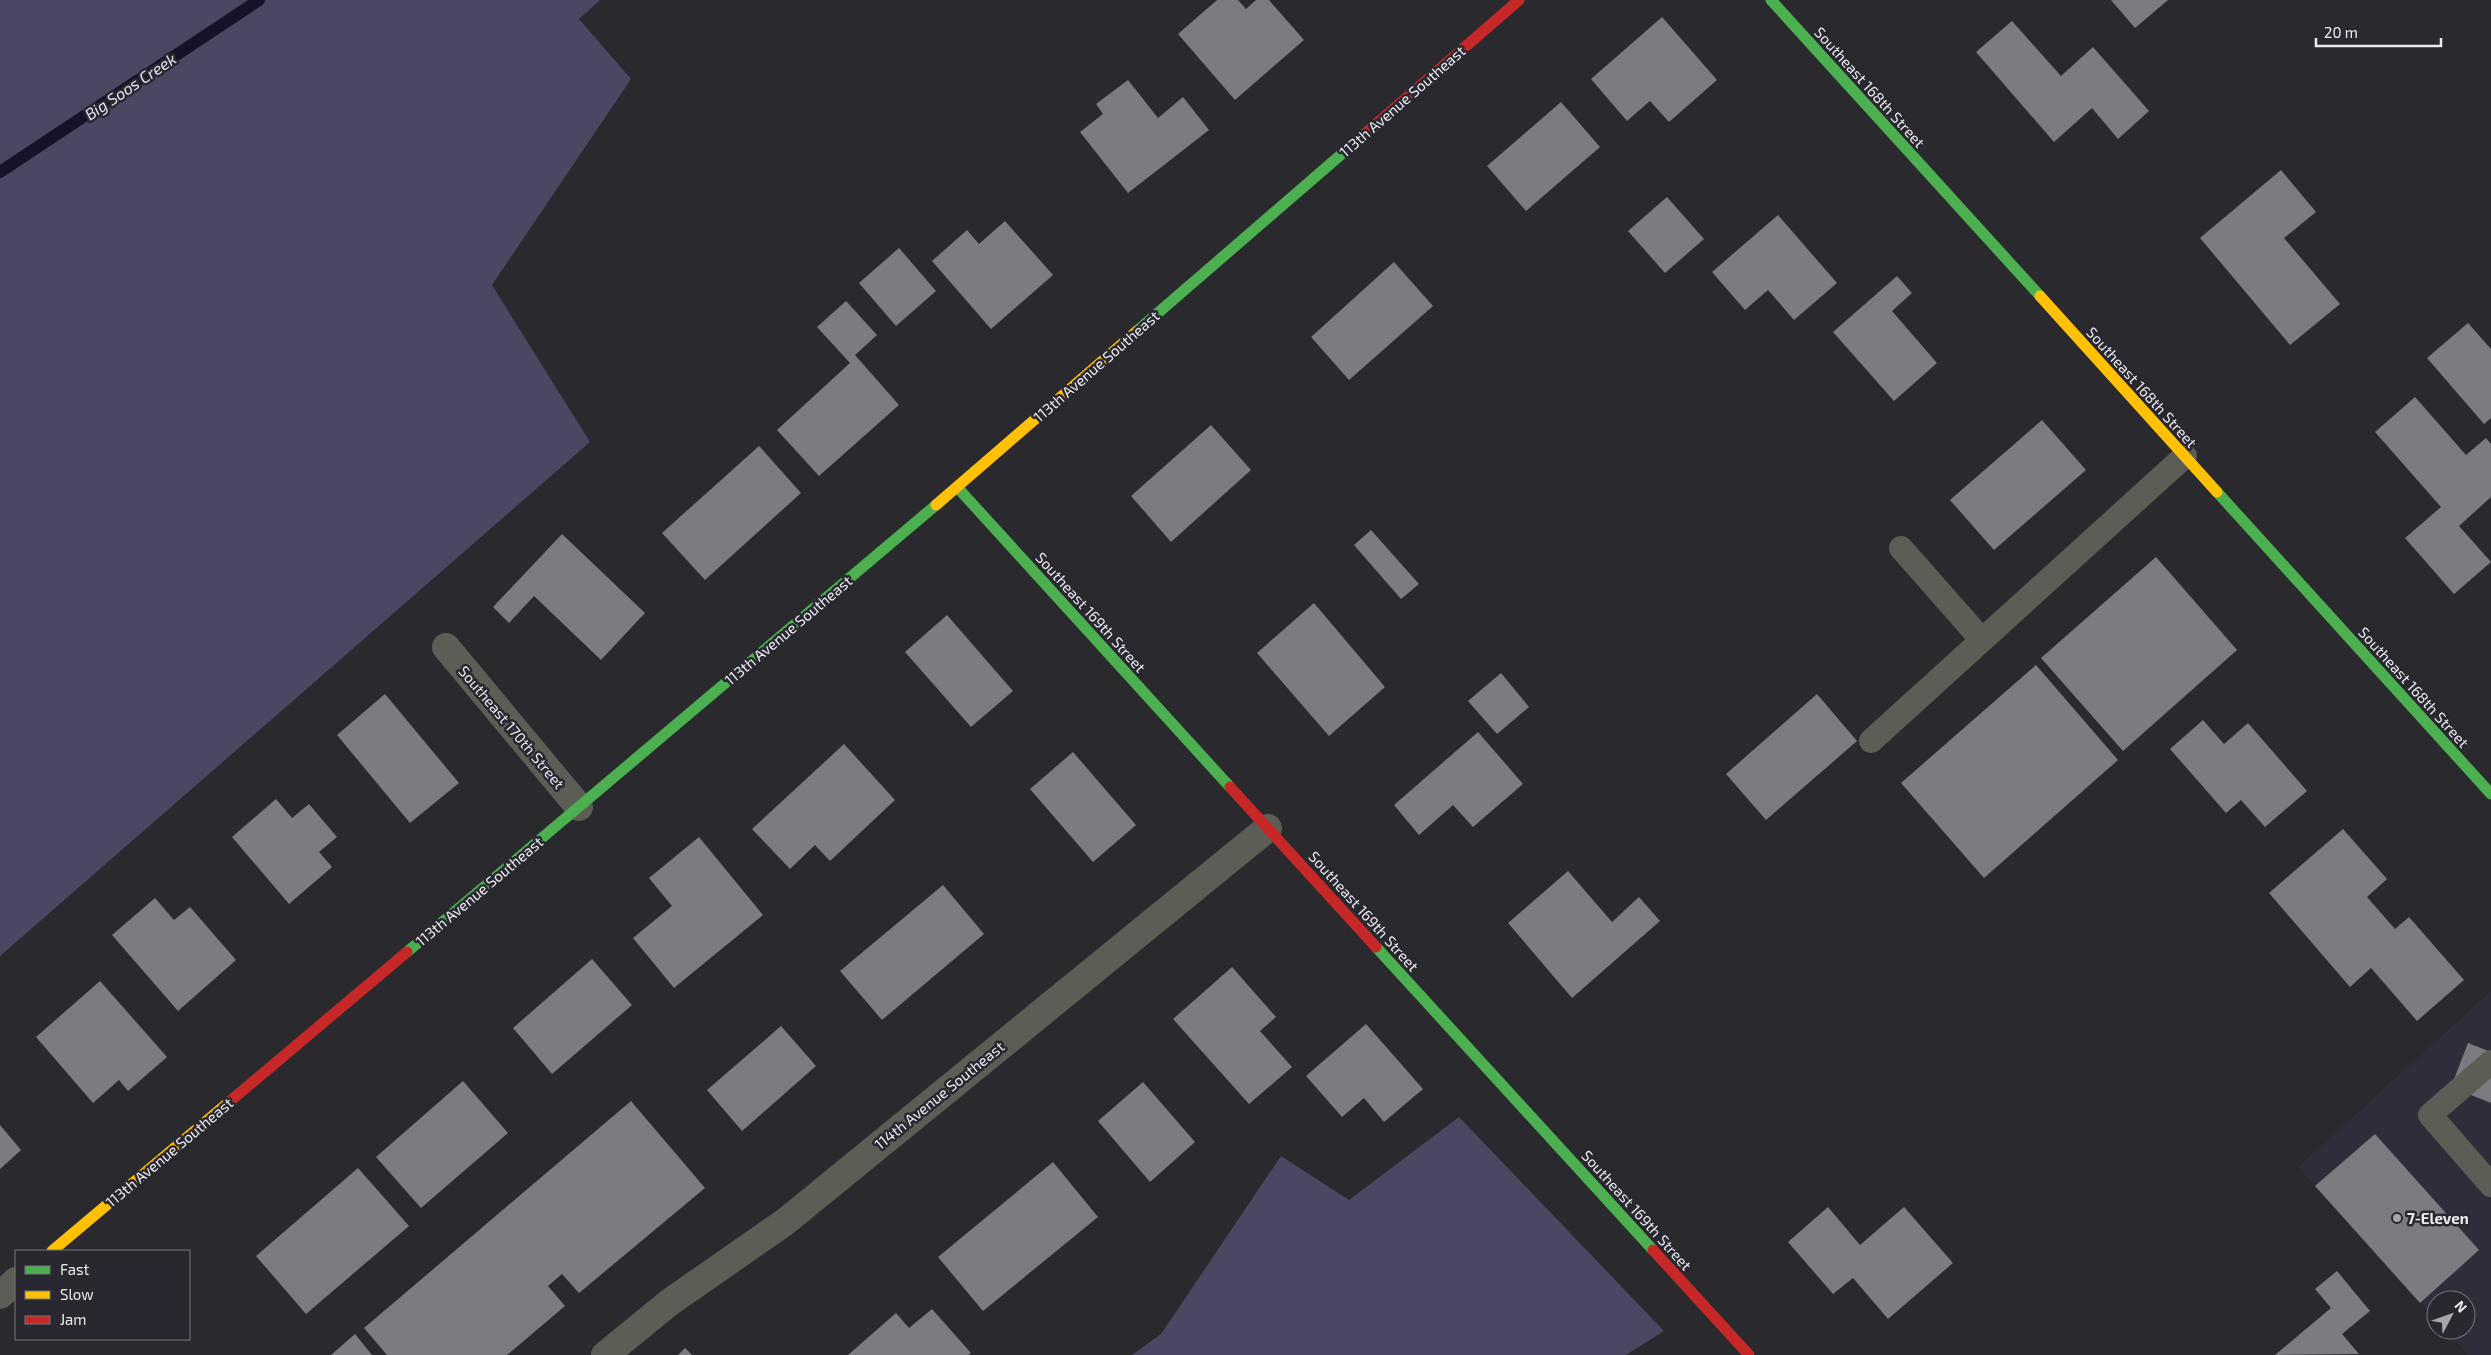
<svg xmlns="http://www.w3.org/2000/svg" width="2491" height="1355" font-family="'Exo 2',sans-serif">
  <rect width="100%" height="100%" fill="#2a2a2e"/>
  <path fill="#2f2d39" d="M2491,991V1355H2468L2446,1330H2466V1300H2436V1319L2298,1167Z"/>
  <g fill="#4b4662">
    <path d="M0,0H600L579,19L631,79L492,285L590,442L0,956Z"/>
    <path d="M1459,1117L1664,1331L1626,1355H1132L1161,1334L1281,1156L1349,1200Z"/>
  </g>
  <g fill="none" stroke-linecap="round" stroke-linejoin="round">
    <path stroke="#18112a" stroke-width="12" d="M0,172L259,0"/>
  </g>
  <g fill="#7c7b7f">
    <path d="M1217,0H1238L1246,9L1256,0H1269L1304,40L1235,100L1178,34Z"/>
    <path d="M2111,0H2168L2135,28Z"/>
    <path d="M1662,17L1717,80L1669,122L1650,101L1627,121L1591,79Z"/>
    <path d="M2012,21L2061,76L2093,47L2149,111L2118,139L2092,108L2054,142L1976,52Z"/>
    <path d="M1128,80L1158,118L1183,97L1209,130L1128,193L1080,132L1103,114L1096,104Z"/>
    <path d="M1561,102L1600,147L1526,211L1487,166Z"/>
    <path d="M2281,170L2316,212L2284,238L2340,304L2290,345L2200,238Z"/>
    <path d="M1667,197L1704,239L1665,273L1628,231Z"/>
    <path d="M1778,215L1837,283L1794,320L1768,290L1745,310L1712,272Z"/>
    <path d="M1005,221L1053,275L991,329L932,261L967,230L979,244Z"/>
    <path d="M899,248L936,291L896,326L859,283Z"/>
    <path d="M1394,262L1433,306L1349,380L1311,337Z"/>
    <path d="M1897,276L1912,293L1892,311L1937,363L1894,401L1833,332Z"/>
    <path d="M846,301L877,335L855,355L899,405L819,476L777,430L850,363L817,327Z"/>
    <path d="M2468,323L2491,349V418L2484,424L2427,358Z"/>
    <path d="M2415,397L2466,455L2486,438L2491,444V497L2459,526L2491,562L2454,594L2405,538L2441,507L2375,432Z"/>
    <path d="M2042,420L2086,470L1994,550L1950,500Z"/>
    <path d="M1211,425L1251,470L1171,542L1131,496Z"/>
    <path d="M759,446L801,493L705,580L662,533Z"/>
    <path d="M1371,530L1419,584L1401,599L1354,545Z"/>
    <path d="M562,534L645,613L601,660L534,596L509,623L493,607Z"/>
    <path d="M2156,557L2237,650L2123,751L2041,658Z"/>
    <path d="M1314,603L1385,687L1329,736L1257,653Z"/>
    <path d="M947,615L1013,691L971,727L905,652Z"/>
    <path d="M2036,665L2118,760L1984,878L1901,783Z"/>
    <path d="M1501,673L1529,707L1497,734L1468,701Z"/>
    <path d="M385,694L459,783L410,823L337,735Z"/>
    <path d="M1817,694L1857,741L1766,820L1726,774Z"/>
    <path d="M2203,720L2224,744L2248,723L2307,791L2265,827L2241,800L2226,813L2170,749Z"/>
    <path d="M1478,732L1523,784L1473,827L1453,805L1419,835L1394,805Z"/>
    <path d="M844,744L895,800L830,861L815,845L790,869L752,829Z"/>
    <path d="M1073,752L1136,825L1093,862L1030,789Z"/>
    <path d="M276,799L292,818L309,804L337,837L319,852L332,867L289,904L232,837Z"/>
    <path d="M2343,829L2387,879L2367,897L2395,929L2409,917L2464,980L2417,1021L2371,968L2350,987L2269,893Z"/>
    <path d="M699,837L763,915L674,988L633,938L672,906L649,878Z"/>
    <path d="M1568,871L1612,922L1639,897L1660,921L1572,998L1508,923Z"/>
    <path d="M943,885L984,934L882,1020L840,971Z"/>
    <path d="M155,898L174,920L190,907L236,960L178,1011L112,935Z"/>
    <path d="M592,959L632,1005L552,1074L513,1028Z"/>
    <path d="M1232,967L1276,1017L1260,1031L1292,1067L1249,1104L1173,1019Z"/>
    <path d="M100,981L167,1057L128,1091L119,1080L93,1103L36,1037Z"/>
    <path d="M1366,1024L1423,1089L1384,1122L1364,1098L1342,1117L1306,1076Z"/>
    <path d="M781,1026L816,1066L742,1131L707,1090Z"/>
    <path d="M2468,1043L2491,1052V1103L2451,1087Z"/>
    <path d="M463,1081L508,1133L421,1208L376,1157Z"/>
    <path d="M1143,1082L1195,1142L1150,1182L1098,1121Z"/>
    <path d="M631,1101L705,1188L579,1293L562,1274L548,1286L565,1306L507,1355H387L364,1328Z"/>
    <path d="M0,1125L21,1150L0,1169Z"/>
    <path d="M2375,1134L2479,1250L2420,1303L2315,1186Z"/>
    <path d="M1053,1162L1098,1217L983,1311L938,1257Z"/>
    <path d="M358,1168L409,1226L306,1314L256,1256Z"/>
    <path d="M1828,1207L1860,1245L1904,1207L1953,1263L1888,1319L1853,1278L1833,1294L1788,1242Z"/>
    <path d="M2337,1271L2370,1311L2342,1334L2359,1354L2275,1355L2331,1308L2315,1289Z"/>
    <path d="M932,1309L971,1353L968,1355H848L896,1313L909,1328Z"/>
    <path d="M355,1334L372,1355H331Z"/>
    <path d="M685,1348L692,1355H678Z"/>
  </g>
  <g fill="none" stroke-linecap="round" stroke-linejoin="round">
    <g stroke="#5c5e55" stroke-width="24">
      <path d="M1901,548L1982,640"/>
      <path d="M1871,741L2185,456"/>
      <path d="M2491,1062L2430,1115L2491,1185"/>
    </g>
    <g stroke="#5c5e55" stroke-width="28">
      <path d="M446,647L579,807"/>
      <path d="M0,1295L16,1281"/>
      <path d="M605,1355L670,1302L785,1222L1268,828"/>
    </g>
    <g stroke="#4caf50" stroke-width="11">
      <path d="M1771,0L2040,296"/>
      <path d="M1137,331L1366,133"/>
      <path d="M957,487L1230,787"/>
      <path d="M2217,492L2491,794"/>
      <path d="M1376,947L1653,1250"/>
      <path d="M407,952L936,505"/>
    </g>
    <g stroke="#ffc107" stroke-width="11">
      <path d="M2040,296L2217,492"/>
      <path d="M936,505L1137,331"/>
      <path d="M52,1251L229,1102"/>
    </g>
    <g stroke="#c62828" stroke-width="11">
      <path d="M1366,133L1519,0"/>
      <path d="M1230,787L1376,947"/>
      <path d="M229,1102L407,952"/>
      <path d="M1653,1250L1749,1355"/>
    </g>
  </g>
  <circle fill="#a7a7ab" stroke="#292830" stroke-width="2" cx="2397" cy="1218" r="5"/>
  <g text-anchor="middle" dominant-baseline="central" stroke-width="5" stroke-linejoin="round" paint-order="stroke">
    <g font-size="15" fill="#eaeaef" stroke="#292830">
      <text transform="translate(1870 87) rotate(48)">Southeast 168th Street</text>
      <text transform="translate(1402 101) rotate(-41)">113th Avenue Southeast</text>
      <text transform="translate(1096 366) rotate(-41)">113th Avenue Southeast</text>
      <text transform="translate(2142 387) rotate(48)">Southeast 168th Street</text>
      <text transform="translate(1091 612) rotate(48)">Southeast 169th Street</text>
      <text transform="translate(788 630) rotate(-40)">113th Avenue Southeast</text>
      <text transform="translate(2414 687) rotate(48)">Southeast 168th Street</text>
      <text transform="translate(512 727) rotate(50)">Southeast 170th Street</text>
      <text transform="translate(479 891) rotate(-40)">113th Avenue Southeast</text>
      <text transform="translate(1364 911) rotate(48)">Southeast 169th Street</text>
      <text transform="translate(939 1095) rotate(-39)">114th Avenue Southeast</text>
      <text transform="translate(169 1152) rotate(-40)">113th Avenue Southeast</text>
      <text transform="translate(1637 1210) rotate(48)">Southeast 169th Street</text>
    </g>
    <g font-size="15" font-weight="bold" fill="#eaeaef" stroke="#292830" text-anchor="start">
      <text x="2407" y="1218">7-Eleven</text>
    </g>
    <g font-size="16" font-style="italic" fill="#e3e0f8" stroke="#292830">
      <text transform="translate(130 86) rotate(-34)">Big Soos Creek</text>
    </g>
  </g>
  <rect x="15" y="1250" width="175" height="90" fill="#292830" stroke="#76767c"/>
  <rect x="25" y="1266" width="25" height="8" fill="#4caf50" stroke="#76767c"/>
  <text x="60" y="1275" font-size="15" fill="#eaeaef">Fast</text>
  <rect x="25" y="1291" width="25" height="8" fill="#ffc107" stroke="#76767c"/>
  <text x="60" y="1300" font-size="15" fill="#eaeaef">Slow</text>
  <rect x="25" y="1316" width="25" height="8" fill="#c62828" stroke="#76767c"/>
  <text x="60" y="1325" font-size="15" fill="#eaeaef">Jam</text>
  <g transform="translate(2451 1315) rotate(49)"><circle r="24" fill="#292830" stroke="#76767c"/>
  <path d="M0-4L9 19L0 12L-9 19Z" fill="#a7a7ab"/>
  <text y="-8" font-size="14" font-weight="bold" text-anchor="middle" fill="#eaeaef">N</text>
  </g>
  <path d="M2316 38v8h125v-8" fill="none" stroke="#eaeaef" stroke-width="2.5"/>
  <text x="2324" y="38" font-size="15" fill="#eaeaef" stroke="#292830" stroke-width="4" paint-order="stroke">20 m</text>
</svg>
